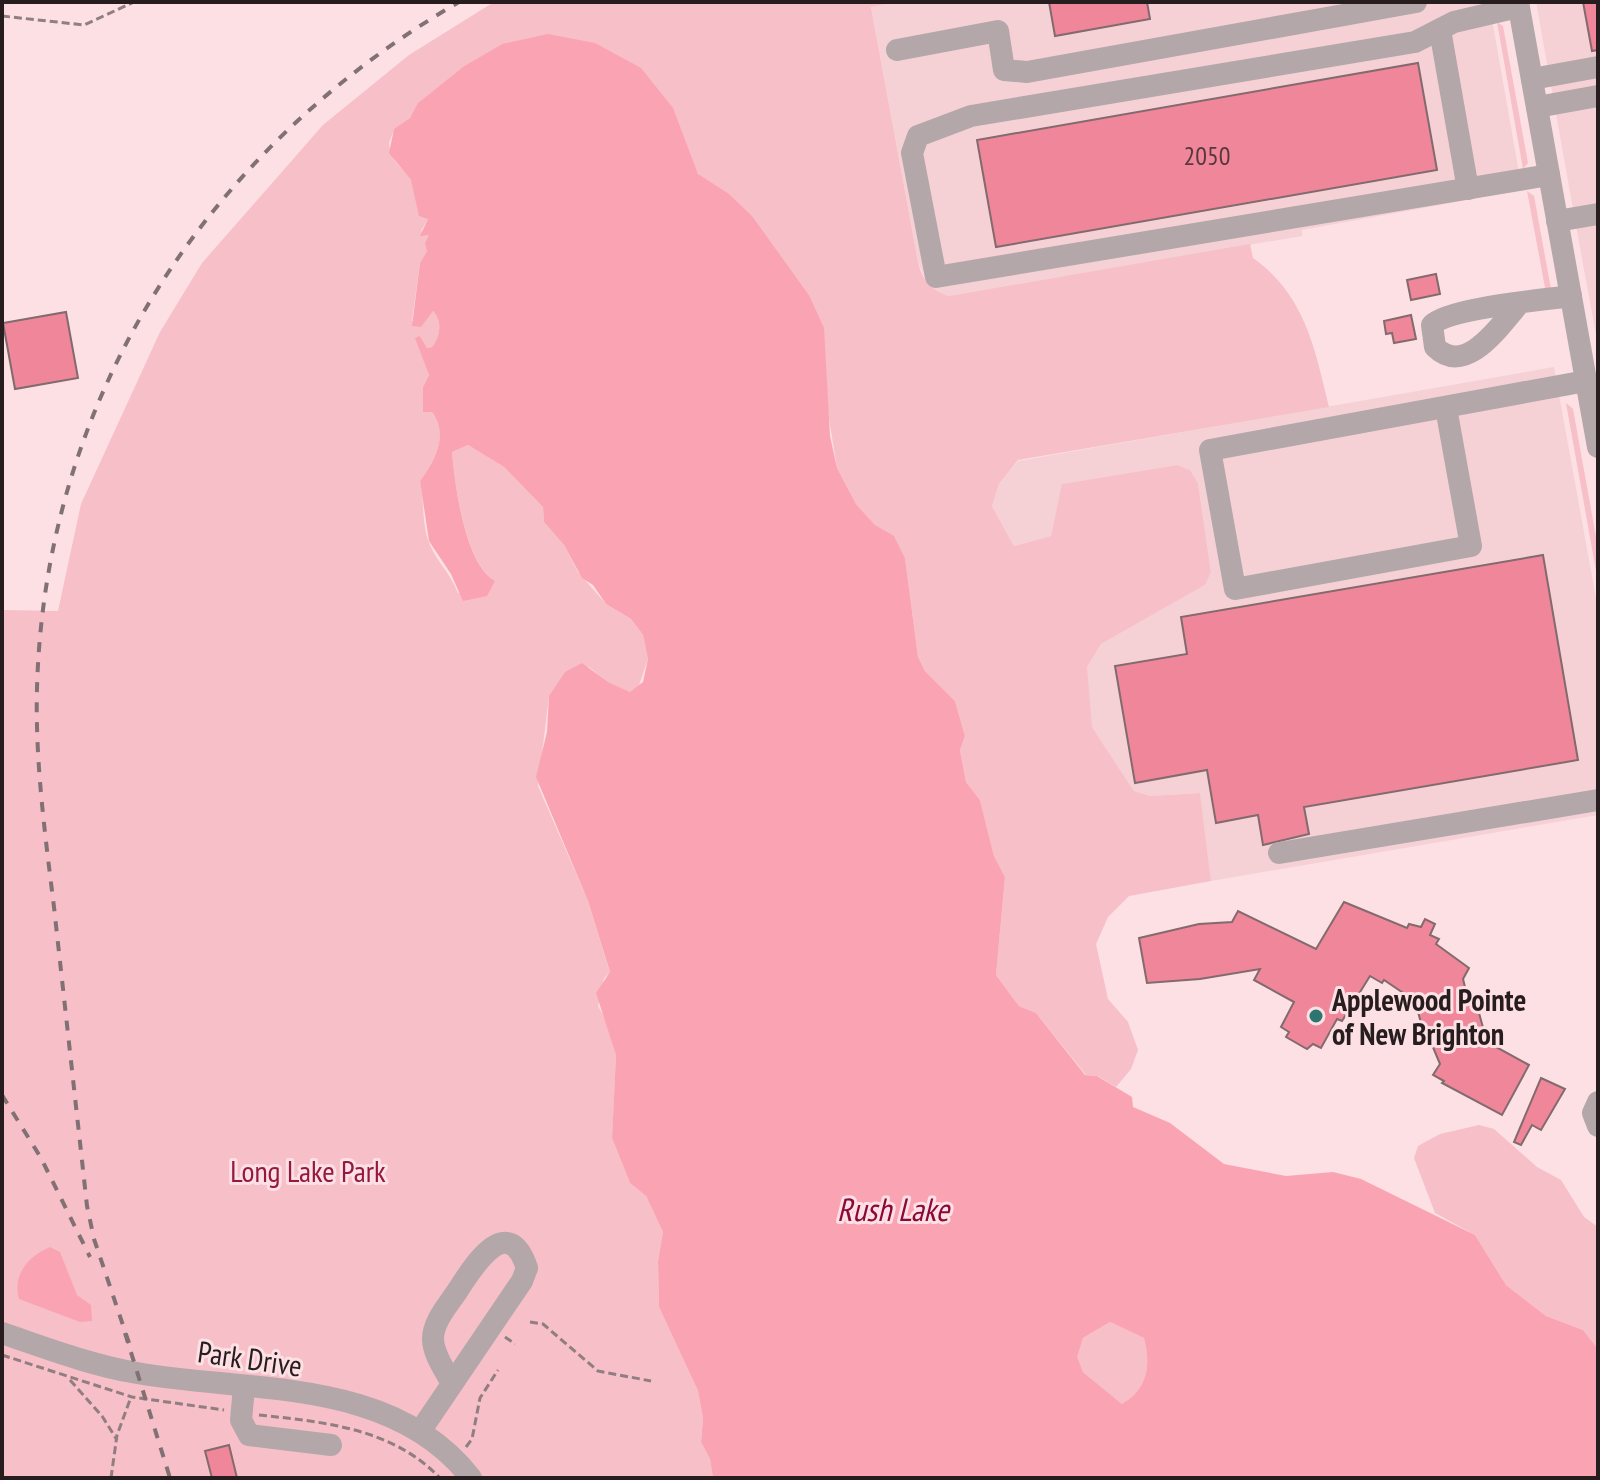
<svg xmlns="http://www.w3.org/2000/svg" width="1600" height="1480" font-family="'PT Sans Narrow',sans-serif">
  <rect width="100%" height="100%" fill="#fce0e4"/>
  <g fill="#f5d1d6">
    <path d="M894,2H1489L1522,190L1302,230V236L949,296L939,293L927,283L918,262L871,6Z"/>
    <path d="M1536,2H1598V346L1578,237Z"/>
    <path d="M1554,367L1598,609V815L1211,881L1200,793L1150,796L1134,791L1092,727L1087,703V667L1101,644L1205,585L1211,571L1198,483L1190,470L1177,465L1063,484L1051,536L1014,546L992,506L999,484L1018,461Z"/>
  </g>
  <g fill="#f7bfc7">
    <path d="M494,2H894L871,7L918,262C922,279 931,291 949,296L1250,244L1253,258C1305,295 1315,349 1329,407L1018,460L999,484L992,506L1014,546L1051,536L1062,484L1177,465L1190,470L1198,483L1211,572L1205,585L1101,644L1087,667L1092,727L1134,791L1150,796L1200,793L1211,881L1129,896L1108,917L1096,944L1108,999L1128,1022L1138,1050L1131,1069L1116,1087L1098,1076L1086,1075L1036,1013L1019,1006L996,975L1005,877L994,856L980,800L966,782L960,750L965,736L955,701L925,671L918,657L905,558L894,537L875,525L856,504L837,468L809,295L753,217L698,174L687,149L502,44L464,66L423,99L410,118L394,130L389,143C390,162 402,166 411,180C421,195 411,208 428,219L421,231L430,235L427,251L420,263L412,321H423L433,311C443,322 440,336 432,347L427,348L420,336L419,346L429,375L423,387V411L432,412C449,435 435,461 420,481C424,499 422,519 427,537C433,558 450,572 458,593L495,581C465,563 455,486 452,452L468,445L504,467L538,502L543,507L544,522L564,545L578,572L606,604L631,619L643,635L648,659L638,688L630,692L607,682L589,667L549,696L538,786L588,901L610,973L604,978L598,1006L608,1024L616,1055L612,1138L630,1183L646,1196L663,1232L658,1261L659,1307L698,1391L703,1418L701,1442L710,1459L713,1478H2V610L58,611L81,504L160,332L202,263L323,125L409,55Z"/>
    <path d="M1497,22L1503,26L1528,163L1523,169Z"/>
    <path d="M1527,191L1534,196L1551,289L1546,293Z"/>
    <path d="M1566,403L1573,409L1598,548V582Z"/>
    <path d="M1479,1125L1494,1129L1537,1167L1561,1180L1584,1217L1598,1227V1349L1583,1330L1546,1316L1506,1285L1475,1235L1435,1213L1414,1158L1418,1146L1440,1134Z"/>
    <path d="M1110,1322L1144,1338C1151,1365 1148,1389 1122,1404L1083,1372L1076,1357L1083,1338Z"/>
  </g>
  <g fill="#faa4b3" fill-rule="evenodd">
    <path d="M548,34L595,43L641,68L673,108L698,174L729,194L753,217L809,295L824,328L830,436L837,468L856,504L875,525L894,536L905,558L918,657L925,671L955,701L965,736L960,750L966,782L980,800L994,856L1005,877L996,975L1019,1006L1036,1013L1085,1075L1097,1076L1132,1097L1133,1107L1170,1123L1224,1164L1286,1176L1333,1172L1361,1179L1475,1235L1506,1285L1546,1316L1583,1330L1598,1349V1478H713L710,1459L701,1442L703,1418L698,1391L659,1307L658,1261L663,1232L646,1196L630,1183L612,1138L616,1055L596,993L610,972L588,901L536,777L547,732L549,696L565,672L582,663L608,682L630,692L643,682L648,659L643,635L631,619L606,604L593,585L582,578L564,545L544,522L543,507L538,502L504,467L468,445L452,452C455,486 465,564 495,581L487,596L463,601L451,574L429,541L420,481C435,461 449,435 432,412H423V387L429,375L415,338L420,336L427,348L432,347C440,336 443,322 433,311L421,327L412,326L420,263L427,251L425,243L429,235L420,236L428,219L419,216L411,180L389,153L394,129L410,118L418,103L464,66L502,44ZM1110,1322L1144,1338C1151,1365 1148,1389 1122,1404L1083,1372L1077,1357L1083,1338Z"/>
    <path d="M50,1247L60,1252L77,1295L91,1305L92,1321L80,1322L19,1299C12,1274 29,1256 50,1247Z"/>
  </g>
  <g fill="#ef869a" stroke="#826a6d" stroke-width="2">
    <path d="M1049,2H1147L1150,19L1055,36Z"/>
    <path d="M1583,2H1598V50L1592,51Z"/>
    <path d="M1418,63L1437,170L996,247L977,140Z"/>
    <path d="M1436,274L1440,294L1411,300L1407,280Z"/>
    <path d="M66,312L78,378L15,389L3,323Z"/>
    <path d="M1411,315L1416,339L1394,343L1392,333L1386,334L1384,321Z"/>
    <path d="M1543,555L1578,760L1304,807L1309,834L1263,845L1258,815L1216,823L1207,770L1135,783L1115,666L1187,654L1181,617Z"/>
    <path d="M1344,902L1407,928L1409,924L1421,927L1425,919L1435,924L1430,935L1439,939L1436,944L1469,968L1463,979L1467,995L1472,1003L1476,1002L1487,1042L1529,1065L1502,1115L1442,1083L1444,1081L1433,1075L1440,1064L1430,1040L1426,1041L1415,1001L1384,980L1382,983L1370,976L1342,1021L1337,1019L1321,1048L1313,1044L1307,1049L1286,1037L1289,1032L1281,1027L1294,1002L1254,980L1260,969L1200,979L1147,983L1139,938L1199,924L1232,922L1238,911L1316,949Z"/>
    <path d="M1541,1078L1565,1089L1541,1130L1532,1125L1521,1145L1514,1142Z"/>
    <path d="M229,1445L237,1478H212L205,1451Z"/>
  </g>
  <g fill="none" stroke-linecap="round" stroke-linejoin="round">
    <g stroke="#917e81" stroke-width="3" stroke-dasharray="8 4" stroke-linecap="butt">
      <path d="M2,16L84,25L134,2"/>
      <path d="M530,1322L543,1324L598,1371L651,1381"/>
      <path d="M505,1337L515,1344"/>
      <path d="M2,1355L132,1397L224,1410"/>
      <path d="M70,1380L102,1416L117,1440"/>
      <path d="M259,1415C324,1422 392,1428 440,1478"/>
      <path d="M466,1447L472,1439L480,1398L498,1370"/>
      <path d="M111,1478L117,1435L131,1397"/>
    </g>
    <g stroke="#b3a7a9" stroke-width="22">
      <path d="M1518,2L1598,447"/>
      <path d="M1518,7L1454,22L1415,42L971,116L918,136L912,153L936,277L1549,175"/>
      <path d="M1440,30L1468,189"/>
      <path d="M897,50L998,31L1004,70L1027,72L1416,2"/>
      <path d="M1532,79L1598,67"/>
      <path d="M1537,107L1598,96"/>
      <path d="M1557,221L1598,214"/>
      <path d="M1519,304C1501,324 1466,378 1435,347L1432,325C1448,308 1543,300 1571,296"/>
      <path d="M1446,408L1471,546L1235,589L1210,450L1586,381"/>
      <path d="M1279,853L1598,800"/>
      <path d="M1598,1102L1593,1113L1598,1126"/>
      <path d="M2,1333C46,1348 90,1365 137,1373C251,1393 393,1377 471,1478"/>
      <path d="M244,1387L241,1420L249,1435L331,1445"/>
      <path d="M421,1430L522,1281L527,1268C508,1211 474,1265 458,1290C449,1304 433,1321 433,1339C433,1354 445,1370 452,1384"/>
    </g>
    <g stroke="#827174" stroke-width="4" stroke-dasharray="10 10" stroke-linecap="butt">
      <path d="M2,1095L41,1158L90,1257"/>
      <path d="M125,1333L170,1478"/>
      <path d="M129,1343L94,1239L87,1206C76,1106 65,1007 54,907C45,834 35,761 37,688C45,395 209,147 459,2"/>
    </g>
  </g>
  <circle fill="#2d7570" stroke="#fce0e4" stroke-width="3" cx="1316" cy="1016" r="8"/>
  <g text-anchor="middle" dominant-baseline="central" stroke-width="6" stroke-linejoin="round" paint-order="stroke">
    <g font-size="26" fill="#59373e">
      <text x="1207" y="155">2050</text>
    </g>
    <g font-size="30" font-weight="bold" fill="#271d1f" stroke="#fce0e4" text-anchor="start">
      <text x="1332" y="999">Applewood Pointe<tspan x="1332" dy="34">of New Brighton</tspan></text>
    </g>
    <g font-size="30" fill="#951841" stroke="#fce0e4">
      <text x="308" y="1170">Long Lake Park</text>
    </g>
    <g font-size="30" fill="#271d1f" stroke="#fce0e4">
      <text transform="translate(250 1358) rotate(8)">Park Drive</text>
    </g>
    <g font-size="32" font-style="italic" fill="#8b0839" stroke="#fce0e4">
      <text x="893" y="1209">Rush Lake</text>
    </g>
  </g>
  <rect width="1600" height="1480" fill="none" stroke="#271d1f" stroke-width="8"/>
</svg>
